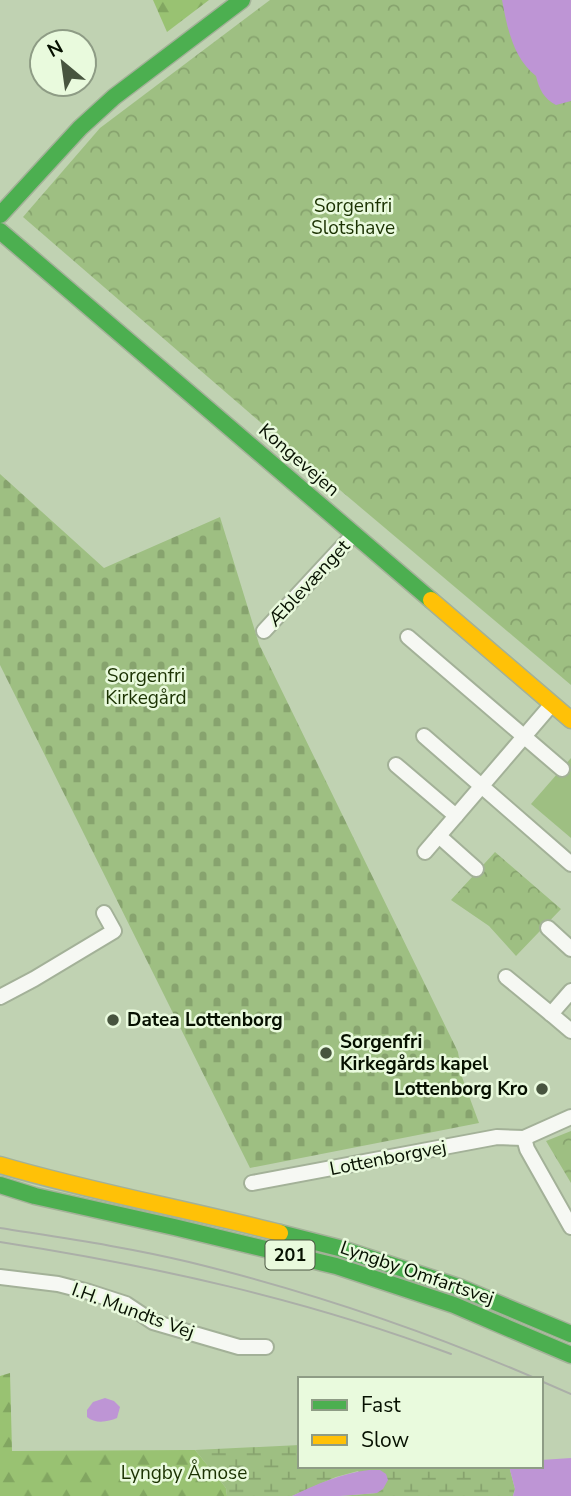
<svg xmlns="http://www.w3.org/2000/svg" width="571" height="1496" font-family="'Nunito Sans',sans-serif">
  <defs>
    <pattern id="forest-firs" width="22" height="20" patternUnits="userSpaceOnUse" patternTransform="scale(1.75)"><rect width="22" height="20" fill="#99c272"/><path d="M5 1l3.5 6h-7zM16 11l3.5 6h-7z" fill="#82a661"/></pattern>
    <pattern id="wetland-marsh" width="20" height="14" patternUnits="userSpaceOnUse" patternTransform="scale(1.75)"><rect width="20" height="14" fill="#9ebf82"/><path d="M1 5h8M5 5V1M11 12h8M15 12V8" fill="none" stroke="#87a36e"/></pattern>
    <pattern id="cemetery-stones" width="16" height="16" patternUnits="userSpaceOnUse" patternTransform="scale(1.75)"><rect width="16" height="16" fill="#9ebf82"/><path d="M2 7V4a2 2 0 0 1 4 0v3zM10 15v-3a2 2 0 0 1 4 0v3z" fill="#87a36e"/></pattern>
    <pattern id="park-crowns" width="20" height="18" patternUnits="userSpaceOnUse" patternTransform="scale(1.75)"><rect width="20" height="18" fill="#9ebf82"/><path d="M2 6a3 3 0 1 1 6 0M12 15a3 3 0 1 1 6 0" fill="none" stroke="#87a36e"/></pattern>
  </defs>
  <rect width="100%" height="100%" fill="#c0d2b2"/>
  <path fill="#9ebf82" d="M571,758V838L531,804Z"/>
  <g fill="url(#forest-firs)">
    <path d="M153,0H209L167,32Z"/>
    <path d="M10,1373L12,1451L195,1450L226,1488L227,1496H0V1376Z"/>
  </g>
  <path fill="url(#wetland-marsh)" d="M300,1445V1466H509L515,1489L513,1496H340L377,1493L358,1471L336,1477L292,1496H227L226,1488L195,1450Z"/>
  <path fill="url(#cemetery-stones)" d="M0,474L104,568L220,517L259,644L458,1052L462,1077L479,1123L250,1168L0,665Z"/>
  <g fill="url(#park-crowns)">
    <path d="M270,0H571V685L289,447L23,217L100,128Z"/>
    <path d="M495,852L561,909L516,956L489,926L451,900Z"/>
    <path d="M571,1131V1183L546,1141Z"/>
  </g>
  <g fill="#be95d5">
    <path d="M502,0H571V101L556,105C544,99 539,89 536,76C513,58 507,27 502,0Z"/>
    <path d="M105,1398L114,1401L120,1407L117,1418C108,1422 95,1424 87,1417V1410L93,1402Z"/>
    <path d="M571,1458V1496H513L515,1489L509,1466H541V1460Z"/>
    <path d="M369,1470H380L386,1474L388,1480L383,1489L377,1493L340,1496H292C317,1484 342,1473 369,1470Z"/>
  </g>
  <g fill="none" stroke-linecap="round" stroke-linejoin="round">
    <g stroke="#a3b198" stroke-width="18">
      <g id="street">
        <path d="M264,631L354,534"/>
        <path d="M408,637L562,769"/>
        <path d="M424,736L571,864"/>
        <path d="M396,765L456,816"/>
        <path d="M439,836L476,869"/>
        <path d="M425,852L552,704"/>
        <path d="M548,928L571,949"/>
        <path d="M506,977L551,1014"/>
        <path d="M571,991L551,1014L571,1031"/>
        <path d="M0,997L34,979L114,931L104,913"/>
        <path d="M524,1138L527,1149L571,1227"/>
        <path d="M252,1183L497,1137L524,1138L571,1117"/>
        <path d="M0,1277L58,1284L89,1292L126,1304L153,1322L239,1347H266"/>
      </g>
    </g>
    <g stroke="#a3b198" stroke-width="19">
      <g id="fast">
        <path d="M0,215L80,128L114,97L242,0"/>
        <path d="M0,231L431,600"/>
        <path d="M0,1185L35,1196L174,1227L336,1266L454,1305L571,1355"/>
        <path d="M280,1233L339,1248L459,1287L571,1334"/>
      </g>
    </g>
    <g stroke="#a3b198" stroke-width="19">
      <g id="slow">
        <path d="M431,600L571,720"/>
        <path d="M0,1165C92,1192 187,1209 280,1233"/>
      </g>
    </g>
    <use href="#street" stroke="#f6f8f3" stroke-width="14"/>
    <use href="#fast" stroke="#4caf50" stroke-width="16"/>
    <use href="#slow" stroke="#ffc107" stroke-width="16"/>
    <g stroke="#abafa8" stroke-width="2">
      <path d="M0,1228C63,1238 127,1247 189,1262C308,1291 424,1330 537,1379"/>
      <path d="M0,1242C154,1266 305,1299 451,1354"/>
      <path d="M541,1381L571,1394"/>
    </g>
  </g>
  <g fill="#47543e" stroke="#e9fadd" stroke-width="2.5">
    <circle cx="113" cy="1020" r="7"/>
    <circle cx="326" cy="1053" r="7"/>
    <circle cx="542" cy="1089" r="7"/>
  </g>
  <g text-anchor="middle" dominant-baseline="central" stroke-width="5" stroke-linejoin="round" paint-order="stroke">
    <rect fill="#e9fadd" stroke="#4a5642" stroke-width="2" x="265.5" y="1240.5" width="49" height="29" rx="5"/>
    <g font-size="18" font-weight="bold" fill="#061000">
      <text x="290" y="1255">201</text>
    </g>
    <g font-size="19" fill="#1b3202" stroke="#e9fadd">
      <text x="353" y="206">Sorgenfri<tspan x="353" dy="22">Slotshave</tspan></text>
      <text x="146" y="676">Sorgenfri<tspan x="146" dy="22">Kirkegård</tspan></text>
      <text x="184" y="1473">Lyngby Åmose</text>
    </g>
    <g font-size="19" fill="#061000" stroke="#e9fadd">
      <text transform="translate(299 460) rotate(41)">Kongevejen</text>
      <text transform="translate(309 583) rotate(-47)">Æblevænget</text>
      <text transform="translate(388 1158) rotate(-11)">Lottenborgvej</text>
      <text transform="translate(417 1273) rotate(19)">Lyngby Omfartsvej</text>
      <text transform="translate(133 1311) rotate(20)">I.H. Mundts Vej</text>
    </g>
    <g font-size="19" font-weight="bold" fill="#061000" stroke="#e9fadd" text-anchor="start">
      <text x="127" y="1020">Datea Lottenborg</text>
      <text x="340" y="1042">Sorgenfri<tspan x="340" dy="22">Kirkegårds kapel</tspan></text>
      <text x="528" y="1089" text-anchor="end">Lottenborg Kro</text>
    </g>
  </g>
  <rect x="298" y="1377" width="245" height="91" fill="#e9fadd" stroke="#8e9c85" stroke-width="2"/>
  <rect x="312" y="1400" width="35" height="10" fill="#4caf50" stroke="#8e9c85" stroke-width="2"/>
  <text x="361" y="1412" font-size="21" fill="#061000">Fast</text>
  <rect x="312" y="1435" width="35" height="10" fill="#ffc107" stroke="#8e9c85" stroke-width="2"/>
  <text x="361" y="1447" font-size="21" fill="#061000">Slow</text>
  <g transform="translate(63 63) rotate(331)"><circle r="33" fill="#e9fadd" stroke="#8e9c85" stroke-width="2"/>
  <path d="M0-5L12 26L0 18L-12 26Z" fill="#47543e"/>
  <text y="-10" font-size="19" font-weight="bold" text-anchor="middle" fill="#061000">N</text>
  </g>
</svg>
